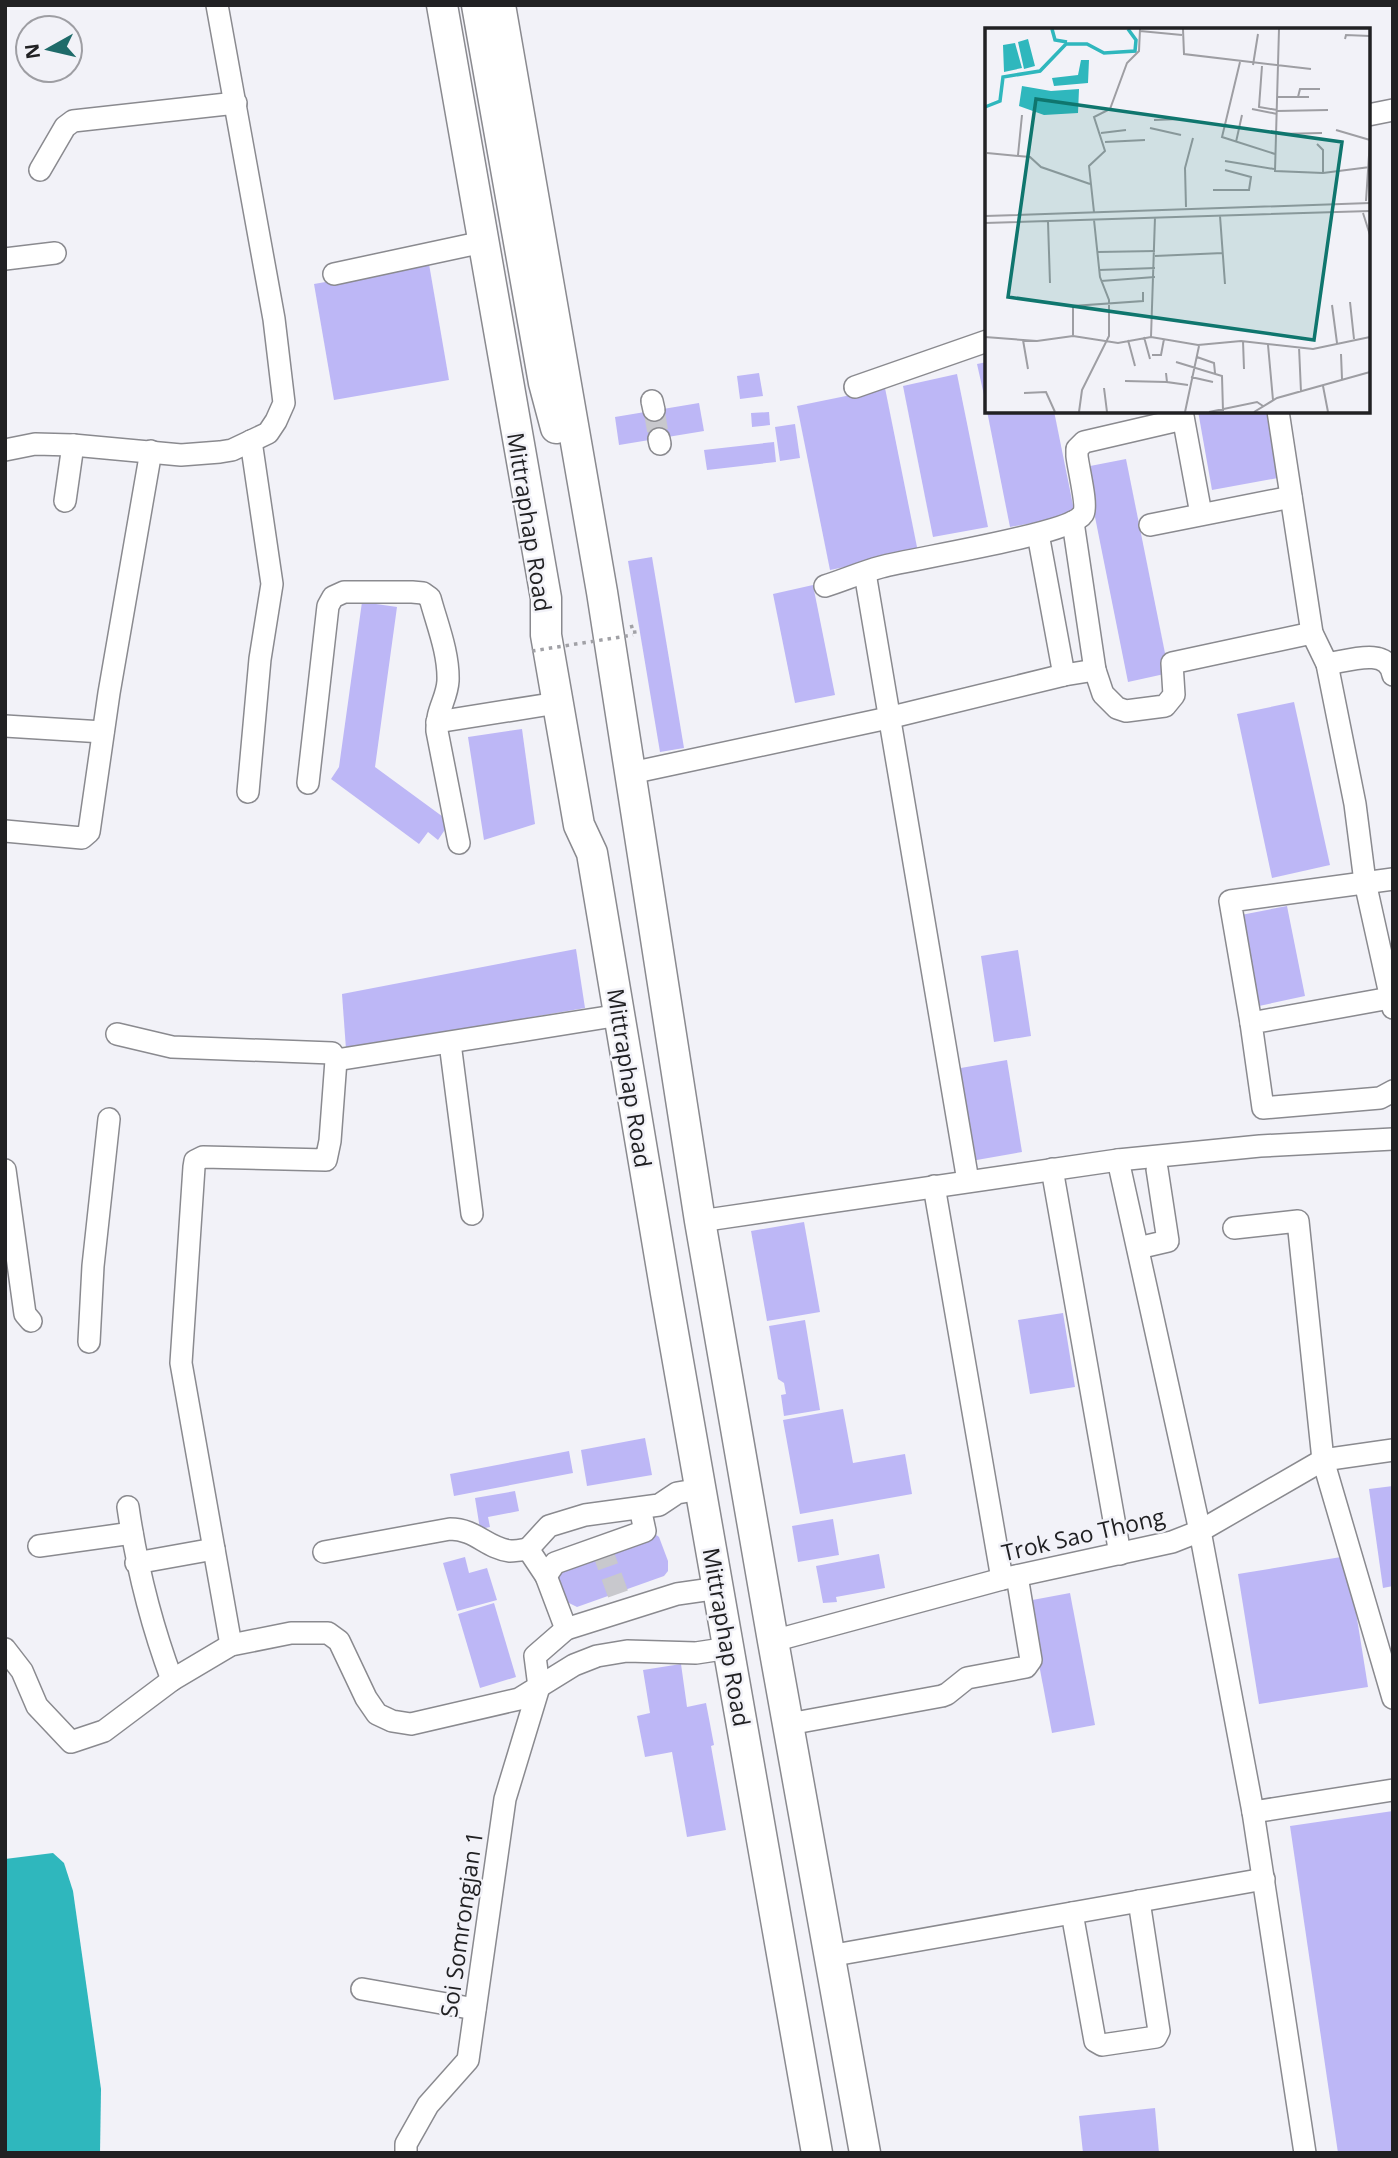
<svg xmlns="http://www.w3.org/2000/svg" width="1398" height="2158" font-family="'Open Sans',sans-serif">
  <rect width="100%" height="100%" fill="#f2f2f8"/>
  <path fill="#2fb7bd" d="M53,1853L64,1863L73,1891L101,2089L100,2153H5V1859Z"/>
  <g fill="#bdb7f6">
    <path d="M429,264L449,380L334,400L314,284Z"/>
    <path d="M987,362V404H986L977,364Z"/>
    <path d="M759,373L763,396L740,399L737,376Z"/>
    <path d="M957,374L988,527L933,537L903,386Z"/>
    <path d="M885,388L918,552L830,570L797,406Z"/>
    <path d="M699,403L704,431L619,445L615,417Z"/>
    <path d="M987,411H1054L1075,515L1010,527Z"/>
    <path d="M1198,411H1266L1278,478L1212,490Z"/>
    <path d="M769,412L770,425L752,427L751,413Z"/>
    <path d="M795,424L800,458L780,461L775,427Z"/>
    <path d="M774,442L776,462L707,470L704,450Z"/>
    <path d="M1126,459L1169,673L1128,682L1085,467Z"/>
    <path d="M652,557L684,748L660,752L628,561Z"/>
    <path d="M813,585L835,695L795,703L773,594Z"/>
    <path d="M362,602L397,607L375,767L450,822L438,840L428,832L419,844L331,779L339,767Z"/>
    <path d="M1294,702L1330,865L1272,878L1237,714Z"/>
    <path d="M522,729L535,824L484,840L468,737Z"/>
    <path d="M1287,906L1305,996L1259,1006L1241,915Z"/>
    <path d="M576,949L585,1008L346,1049L342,994Z"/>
    <path d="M1018,950L1031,1036L994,1042L981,956Z"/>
    <path d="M1007,1060L1022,1152L971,1161L955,1069Z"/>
    <path d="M804,1222L820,1312L767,1321L751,1231Z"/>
    <path d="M1063,1313L1075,1387L1030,1394L1018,1320Z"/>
    <path d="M805,1320L820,1410L784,1416L781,1395L786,1394L784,1383L778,1379L769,1326Z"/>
    <path d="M843,1409L853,1463L905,1454L912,1494L800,1514L783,1420Z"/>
    <path d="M645,1438L652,1475L587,1486L581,1450Z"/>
    <path d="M569,1451L573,1473L454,1496L450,1474Z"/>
    <path d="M1393,1486V1586L1383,1588L1369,1489Z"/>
    <path d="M515,1491L519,1511L488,1517L490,1527L480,1529L475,1498Z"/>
    <path d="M833,1519L839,1555L798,1562L792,1526Z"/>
    <path d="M655,1534L659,1537L668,1561V1571L664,1576L577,1607L567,1602L558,1576L559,1569Z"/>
    <path d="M879,1554L885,1588L836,1597L837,1602L823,1603L816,1566Z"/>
    <path d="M1347,1556L1368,1687L1259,1704L1238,1574Z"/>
    <path d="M465,1557L469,1573L487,1568L497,1600L457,1611L443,1563Z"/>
    <path d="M1070,1593L1095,1725L1052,1733L1027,1601Z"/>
    <path d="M494,1603L516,1677L480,1688L458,1614Z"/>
    <path d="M681,1664L687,1707L706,1703L714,1745L711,1746L726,1830L687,1837L672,1752L645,1757L637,1716L650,1713L643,1670Z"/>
    <path d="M1393,1811V2153H1338L1290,1826Z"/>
    <path d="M1155,2108L1159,2153H1083L1079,2116Z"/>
  </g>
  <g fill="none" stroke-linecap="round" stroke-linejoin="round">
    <g stroke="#c8c8cd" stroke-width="21" stroke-dasharray="21 10" stroke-linecap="butt">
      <path d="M654,410L659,439"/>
      <path d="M601,1547L618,1594"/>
    </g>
    <g stroke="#8a8a8f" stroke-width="24">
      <g id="minor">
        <path d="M1368,115L1393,110"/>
        <path d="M40,170L65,127L73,121L236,103"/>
        <path d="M5,259L55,253"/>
        <path d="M334,274L483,242"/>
        <path d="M855,387L987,341"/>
        <path d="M652,401L654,410"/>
        <path d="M1182,411L1201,514"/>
        <path d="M1278,411L1312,633L1327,664L1355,804L1365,882L1393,1008"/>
        <path d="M659,439L660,444"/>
        <path d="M5,450L35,444L73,445L181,455L220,452L232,450L268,433L276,421L284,403L274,319L217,5"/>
        <path d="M65,501L73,445"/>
        <path d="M1073,522L1095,670L1103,694L1117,708L1126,711L1165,706L1174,695L1172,663L1312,633"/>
        <path d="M1150,525L1291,497"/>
        <path d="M1038,534L1064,675"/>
        <path d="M865,573L968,1181"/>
        <path d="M825,586C844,580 862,572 881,567C913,558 1070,535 1083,514C1088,506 1078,467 1077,456V449L1084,442L1183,419"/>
        <path d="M1327,664C1348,661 1388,646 1393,675"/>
        <path d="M437,722L557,703"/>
        <path d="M5,726L103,732"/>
        <path d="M631,773L888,718L1064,675L1095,670"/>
        <path d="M308,783L328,606L333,597L344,592H412L423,593L430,598C437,624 449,653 448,681C447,699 436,710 437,731L459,843"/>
        <path d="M248,792L260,659L272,584L251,441"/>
        <path d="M5,831L82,838L89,832L109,693L151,451"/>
        <path d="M1390,998L1251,1023L1263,1108L1380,1098L1393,1091"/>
        <path d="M1251,1023L1230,901L1393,879"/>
        <path d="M117,1034L172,1047L332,1053L336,1060L620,1015"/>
        <path d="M450,1043L472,1214"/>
        <path d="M1118,1160L1200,1531L1253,1812L1305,2153"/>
        <path d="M1052,1169L1120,1554"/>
        <path d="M5,1170L25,1314L31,1321"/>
        <path d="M934,1186L1002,1579"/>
        <path d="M700,1221L1118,1160L1260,1146L1393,1139"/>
        <path d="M1234,1228L1298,1221L1323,1460L1393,1698"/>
        <path d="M1138,1248L1168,1241L1157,1169"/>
        <path d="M89,1342L93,1266L109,1119"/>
        <path d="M701,1489L677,1493L659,1505L585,1515L549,1526L528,1549L546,1576L566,1629L677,1594L719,1588"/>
        <path d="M128,1507C137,1569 150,1621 172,1680"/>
        <path d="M39,1546L132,1533"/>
        <path d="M324,1552L450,1529C476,1529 486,1548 510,1551C516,1551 522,1550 528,1549"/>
        <path d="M136,1563L214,1549"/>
        <path d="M546,1576L555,1563L645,1531L640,1508"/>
        <path d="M773,1641L1002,1579L1172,1542L1200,1531L1323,1460L1393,1450"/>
        <path d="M231,1645L181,1363L194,1167L195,1161L203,1157L326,1160L330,1141L336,1060"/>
        <path d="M5,1649L22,1671L37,1706L71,1742L104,1731L172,1680L231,1645L291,1633H328L339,1641L366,1698L377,1714L392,1721L411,1724L519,1699L574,1665L597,1656L627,1651L696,1653L729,1648"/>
        <path d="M789,1724L942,1696L947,1694L967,1678L1026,1667L1031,1660L1017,1576"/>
        <path d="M1253,1812L1393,1790"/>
        <path d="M1072,1913L1095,2041L1102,2045L1156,2037L1159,2031L1139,1901"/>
        <path d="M829,1956L1264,1879"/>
        <path d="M362,1989L475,2009"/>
        <path d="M406,2153V2144L428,2105L468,2060L505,1799L539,1687L535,1656L566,1629"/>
      </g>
    </g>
    <g stroke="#8a8a8f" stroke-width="33">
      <g id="highway">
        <path d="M442,5L546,598V635L579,825L592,853L666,1293L817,2153"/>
        <path d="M477,5L544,383L556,428"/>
        <path d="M500,5L602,592L700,1221L773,1641L865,2153"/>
      </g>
    </g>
    <path stroke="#a1a1a6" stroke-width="3.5" stroke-dasharray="3.5 5" stroke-linecap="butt" d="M630,627L634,626L635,634L633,635"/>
    <use href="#minor" stroke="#fff" stroke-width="21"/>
    <use href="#highway" stroke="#fff" stroke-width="30"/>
    <path stroke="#a1a1a6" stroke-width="3.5" stroke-dasharray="3.5 5" stroke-linecap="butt" d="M532,651L633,635"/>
  </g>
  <g text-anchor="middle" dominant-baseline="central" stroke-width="5" stroke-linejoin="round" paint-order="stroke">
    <g font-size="23" fill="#212123" stroke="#f2f2f8">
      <text transform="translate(530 522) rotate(81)">Mittraphap Road</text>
      <text transform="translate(630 1078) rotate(81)">Mittraphap Road</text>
      <text transform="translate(1083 1534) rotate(-13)">Trok Sao Thong</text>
      <text transform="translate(727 1637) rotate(80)">Mittraphap Road</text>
      <text transform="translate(461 1924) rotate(-82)">Soi Somrongjan 1</text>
    </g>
  </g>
  <g transform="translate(985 28)">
    <rect width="385" height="385" fill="#f2f2f8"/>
    <path d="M43,11L50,38L39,41L33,14ZM30,15L37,40L19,44L18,17ZM96,32H104L103,55L69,58L67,50L93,47ZM37,58L66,63L94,61L93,85L59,87L34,78Z" fill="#2fb7bd"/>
    <path fill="none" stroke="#2fb7bd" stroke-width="3.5" d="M67,1L70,12L82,14M0,79L15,73L18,49L55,43L81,16H102L119,25L150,23L151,12L143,1"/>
    <path fill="none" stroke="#9e9ea3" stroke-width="2" d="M198,1L199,26L326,41M294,1L290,143L338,145L385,139M155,3L197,7M360,11L361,7L385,8M255,34L237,109L290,126M268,37L273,6M277,38L274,79L292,82M292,69H324M313,69L315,61H335M267,81L292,86M292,83L343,82M169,92L195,91M165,100L196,107M351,102L385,112M116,105L141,102M293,106L337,105M120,114L160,112M251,114L257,87M332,116L338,122V145M2,125L45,129L56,139L105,156M33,127L37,87M240,133L289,141M228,162H264L266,149L240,142M381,173L385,112M201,179L200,140L208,110M109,184L104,138L120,123L109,89L125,81L142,35L154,23L155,1M378,185L385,207M0,188L385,175M235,188L240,256M63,194L65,255M0,195L385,183M113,224L170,223M170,228L238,225M114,242L170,240M116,253L170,249M365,274L369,311M347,277L352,315M88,307V278L158,273V264M0,309L52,313L88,308L133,315L166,309L213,317L256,313L328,321L385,309M159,309L165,331M166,309L170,189M38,312L43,341M143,312L150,338M258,313L259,341M283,317L288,372M314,319L316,364M356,326L357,351M167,327H176L179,311M212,329L229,335L230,345M191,334L237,348L238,383M181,345L182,354L203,357M206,349L228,354M140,353L182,354M338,358L343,384M119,360L122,384M39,365L61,364L70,384M94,384L97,362L124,308V272L115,249L109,192M200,384L214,318M224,384L272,374L278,378M269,384L292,370L385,344"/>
    <path fill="#0f766e" fill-opacity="0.15" stroke="#0f766e" stroke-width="3.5" d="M51,71L357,114L329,312L23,269Z"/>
    <rect width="385" height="385" fill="none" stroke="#212123" stroke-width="3.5"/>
  </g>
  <rect width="1398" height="2158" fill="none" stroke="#212123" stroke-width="14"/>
  <g transform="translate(49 49) rotate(262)"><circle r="33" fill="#f2f2f8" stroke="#9e9ea3" stroke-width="2"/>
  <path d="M0-5L12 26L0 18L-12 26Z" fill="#1f6b6a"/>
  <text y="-10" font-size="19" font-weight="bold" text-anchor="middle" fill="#212123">N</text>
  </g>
</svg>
